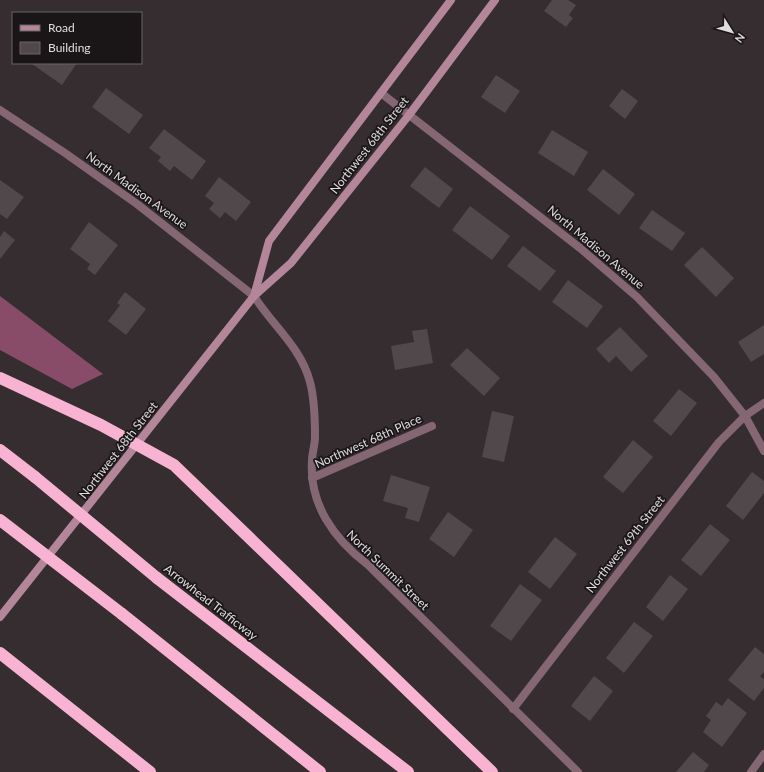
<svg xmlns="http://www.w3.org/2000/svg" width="764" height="772" font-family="Lato,sans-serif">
  <rect width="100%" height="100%" fill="#352d30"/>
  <path fill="#884c68" d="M0,296L103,374L72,389L0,350Z"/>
  <g fill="#51484c">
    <path d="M552,0H568L576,5L569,15L573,18L566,27L544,11Z"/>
    <path d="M33,63H77L62,85L32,64Z"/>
    <path d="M496,75L520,91L505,113L481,97Z"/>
    <path d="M106,88L143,115L129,134L92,107Z"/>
    <path d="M622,89L638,101L625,119L609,106Z"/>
    <path d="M164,129L206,161L192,180L174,166L170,171L158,161L161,157L149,148Z"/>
    <path d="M552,130L588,152L574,176L538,153Z"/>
    <path d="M425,167L453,189L439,208L410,186Z"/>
    <path d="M603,169L635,194L619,215L587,190Z"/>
    <path d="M219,177L251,202L236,221L225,212L220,218L209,209L214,203L205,196Z"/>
    <path d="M0,180L24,197L7,219L0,214Z"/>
    <path d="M470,206L510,236L492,260L452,230Z"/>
    <path d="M652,210L685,233L672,251L639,228Z"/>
    <path d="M89,222L118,245L95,275L87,269L90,264L70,249Z"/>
    <path d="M4,231L15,240L0,259V237Z"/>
    <path d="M523,246L556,271L540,291L507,266Z"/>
    <path d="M702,247L734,278L716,297L684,265Z"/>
    <path d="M568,280L603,306L587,328L552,302Z"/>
    <path d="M125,292L146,309L126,335L108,321L120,305L117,303Z"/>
    <path d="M764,325V354L751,362L738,342Z"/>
    <path d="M620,327L648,356L631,372L616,356L609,363L596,349Z"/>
    <path d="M427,329L433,363L395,370L391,346L414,342L412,331Z"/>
    <path d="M467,348L500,378L484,396L450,365Z"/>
    <path d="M679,389L697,403L671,436L653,421Z"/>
    <path d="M492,411L514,416L504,462L482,457Z"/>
    <path d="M633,440L653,457L623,493L603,477Z"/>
    <path d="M752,472L764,481V493L743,520L726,506Z"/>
    <path d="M391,475L430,487L419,522L405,518L408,508L383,501Z"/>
    <path d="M448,512L473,530L454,557L429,539Z"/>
    <path d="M710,524L730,540L701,576L681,560Z"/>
    <path d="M555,537L577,554L550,589L528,572Z"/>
    <path d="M670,575L688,589L663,621L646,607Z"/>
    <path d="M520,584L542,600L511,641L490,626Z"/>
    <path d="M634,622L653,636L624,673L606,658Z"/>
    <path d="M755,647L764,654V672L760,676L764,679V688L754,701L728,680Z"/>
    <path d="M594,676L613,691L590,721L571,706Z"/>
    <path d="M728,698L747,713L722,747L703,732L711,720L706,716L716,702L722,706Z"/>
    <path d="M693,752L709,765L704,772H676Z"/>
  </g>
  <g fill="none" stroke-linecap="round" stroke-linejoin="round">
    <g stroke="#846773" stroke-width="8">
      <path d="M381,93L580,248L637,297L714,377L745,416L764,451"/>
      <path d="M0,110L65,153L137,204L254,296C272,325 301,347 310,382C314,397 315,421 315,437C315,445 312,453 312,461C309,504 334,539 367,564L578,772"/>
      <path d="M312,478L432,426"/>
      <path d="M513,709L719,442L745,416L764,403"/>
      <path d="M751,772L764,754"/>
    </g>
    <g stroke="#b3869a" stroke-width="8">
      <path d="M254,296L269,241L451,0"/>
      <path d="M0,617L254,296L291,263L409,115L495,0"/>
    </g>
    <g stroke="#f8b3d2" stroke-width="12">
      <path d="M0,378L101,425L174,465L492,772"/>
      <path d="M0,450L35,477"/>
      <path d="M157,578L408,772"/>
      <path d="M122,614L320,772"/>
      <path d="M0,653L150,772"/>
    </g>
    <g stroke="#f8b3d2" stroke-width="12">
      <path d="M35,477L157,578"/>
      <path d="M0,520L122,614"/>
    </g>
  </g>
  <g text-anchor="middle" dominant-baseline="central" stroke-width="3.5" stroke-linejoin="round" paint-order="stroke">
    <g font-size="12" fill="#e0dbdd" stroke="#1a1618">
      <text transform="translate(369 145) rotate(-52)">Northwest 68th Street</text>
      <text transform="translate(137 190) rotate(36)">North Madison Avenue</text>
      <text transform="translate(596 247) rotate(40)">North Madison Avenue</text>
      <text transform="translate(368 441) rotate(-24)">Northwest 68th Place</text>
      <text transform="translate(118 450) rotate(-52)">Northwest 68th Street</text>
      <text transform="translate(625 544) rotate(-52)">Northwest 69th Street</text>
      <text transform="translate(388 570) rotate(44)">North Summit Street</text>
      <text transform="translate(211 602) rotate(38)">Arrowhead Trafficway</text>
    </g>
  </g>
  <rect x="12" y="12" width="130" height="52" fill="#1a1618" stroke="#696567"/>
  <rect x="20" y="25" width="20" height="6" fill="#b3869a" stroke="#696567"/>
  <text x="48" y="32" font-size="12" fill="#e0dbdd">Road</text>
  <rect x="20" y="42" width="20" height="12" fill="#51484c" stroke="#696567"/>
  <text x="48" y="52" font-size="12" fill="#e0dbdd">Building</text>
  <g transform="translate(732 32) rotate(127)" stroke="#1a1618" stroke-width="3" paint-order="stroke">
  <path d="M0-3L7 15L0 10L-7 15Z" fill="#e0dbdd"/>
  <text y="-6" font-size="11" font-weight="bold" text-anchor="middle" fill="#e0dbdd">N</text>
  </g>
</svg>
